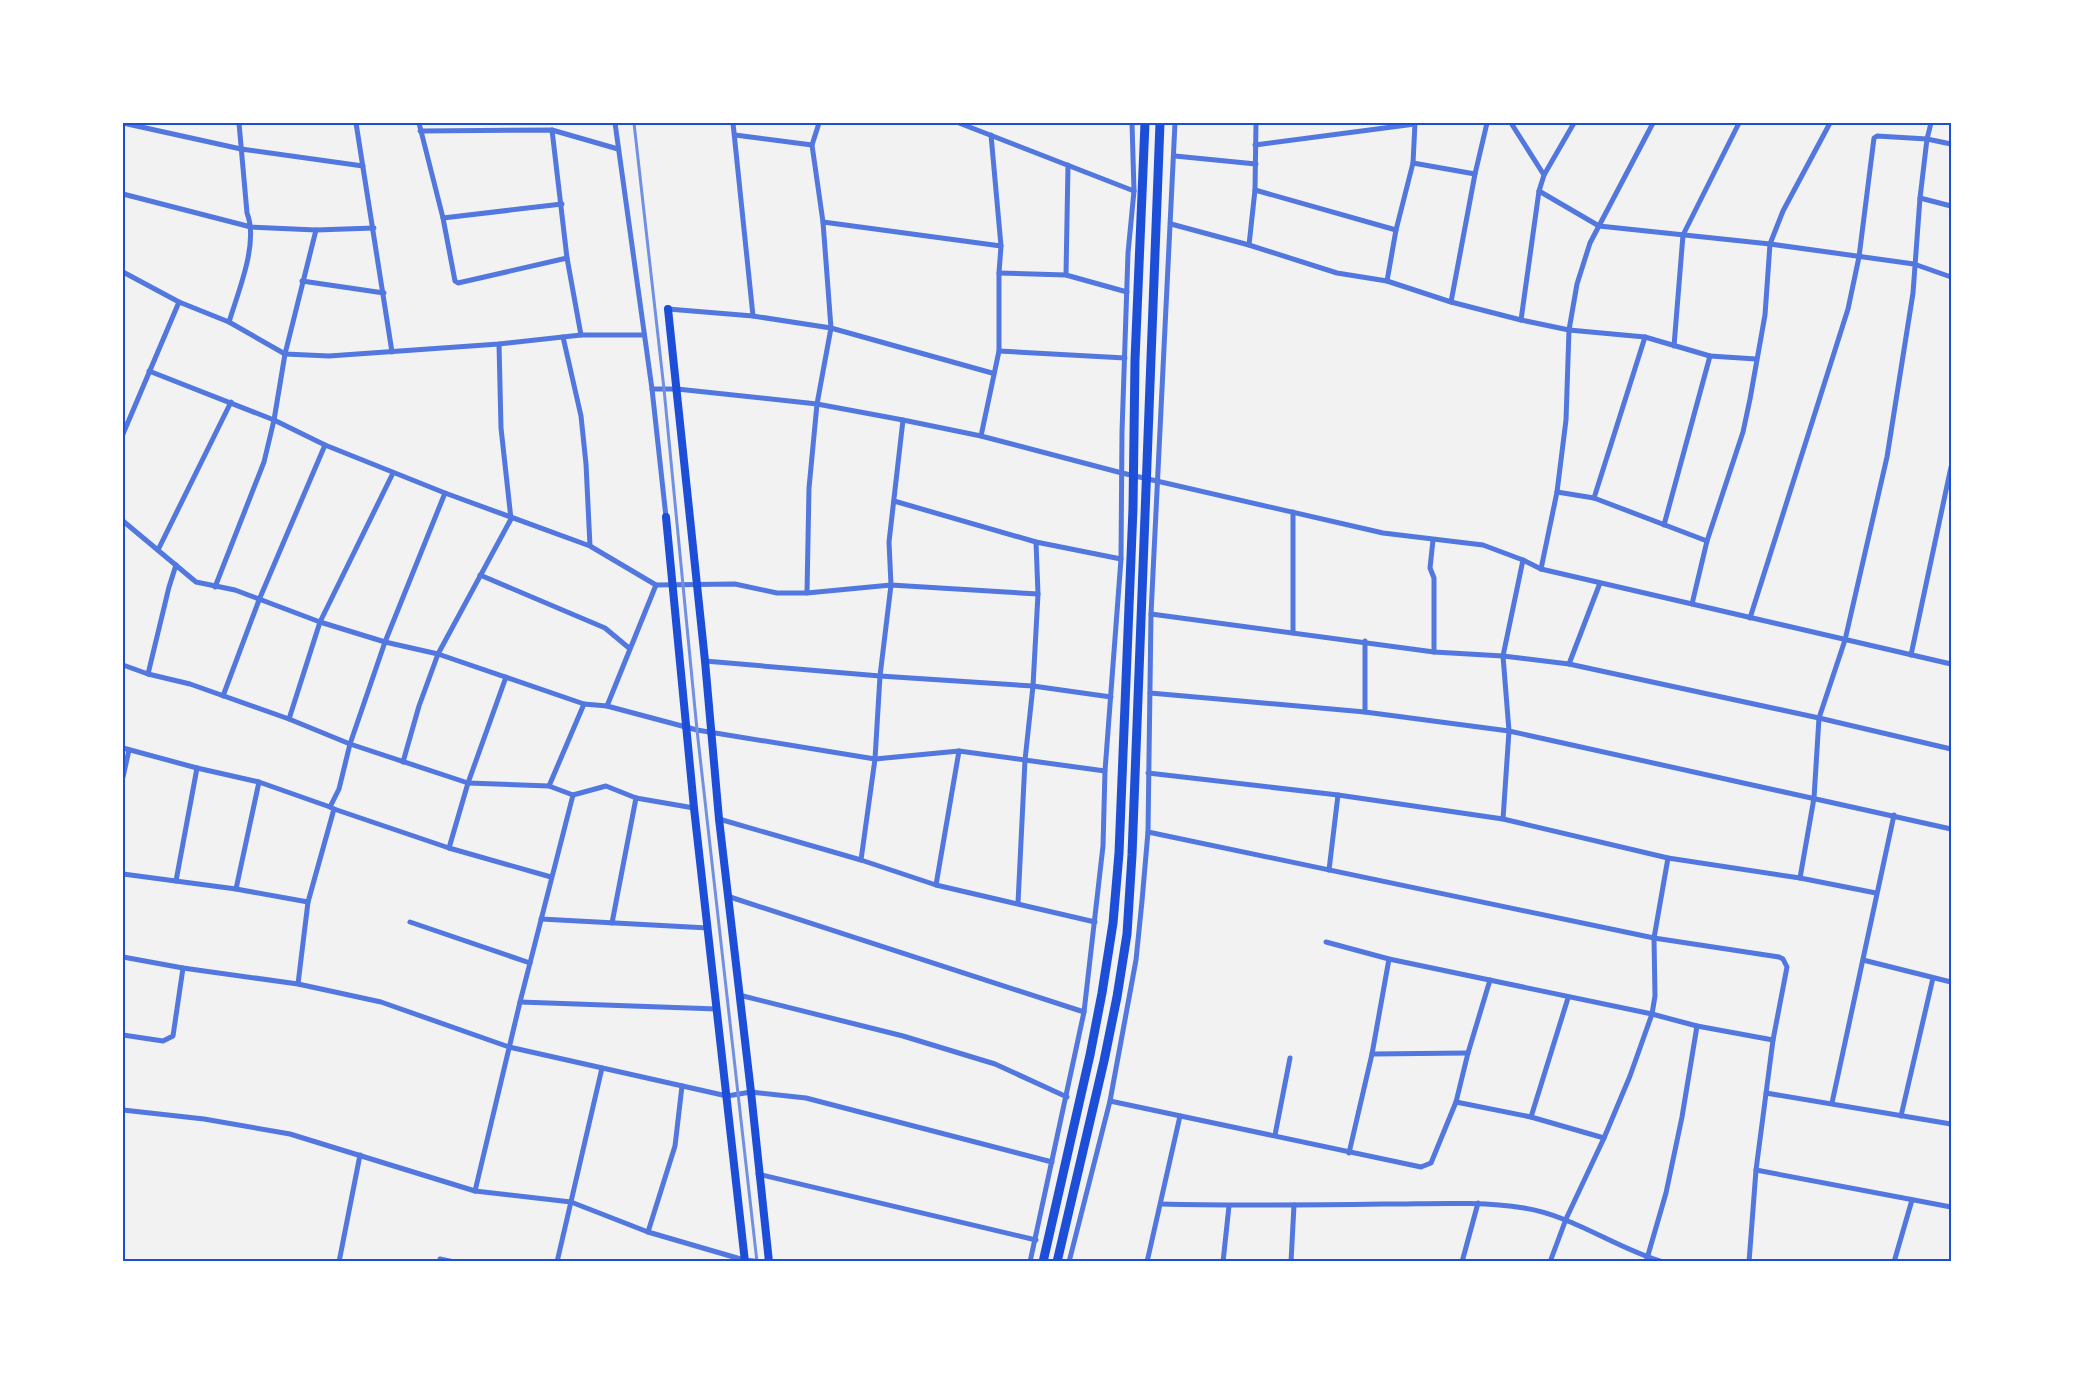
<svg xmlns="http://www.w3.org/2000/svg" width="2074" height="1385" font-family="'DM Sans',sans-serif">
  <rect width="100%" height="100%" fill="#f2f2f2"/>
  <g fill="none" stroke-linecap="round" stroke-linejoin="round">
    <g stroke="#5277de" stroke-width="5">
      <path d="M123,123L241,149L363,166"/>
      <path d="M356,123L392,352"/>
      <path d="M419,123L443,218L455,281L458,283L567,258"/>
      <path d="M615,123L652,389L666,517"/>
      <path d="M733,123L753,316"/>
      <path d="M959,123L1134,191"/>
      <path d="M1511,123L1544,175"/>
      <path d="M552,130L567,258L581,335"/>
      <path d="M420,131L552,130L618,149"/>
      <path d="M735,135L812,145"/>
      <path d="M1255,145L1415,124"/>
      <path d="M1175,156L1256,164"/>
      <path d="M1413,163L1475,174"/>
      <path d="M1255,190L1396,230"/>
      <path d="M1539,191L1599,226L1770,244L1914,264L1951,277"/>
      <path d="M123,194L251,227L316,230L374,228"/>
      <path d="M1920,198L1951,206"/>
      <path d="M443,218L562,204"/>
      <path d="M823,222L1001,246"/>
      <path d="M1171,224L1249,245L1337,273L1387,281L1451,302L1521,320L1569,330L1645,337L1710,356L1756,359"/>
      <path d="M1249,245L1255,190L1256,123"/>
      <path d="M123,272L179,302L229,322L285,354L329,356L499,344L581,335H644"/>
      <path d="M999,273L1066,275L1127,292"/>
      <path d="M1066,275L1068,165"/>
      <path d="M302,281L384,293"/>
      <path d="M1387,281L1396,230L1413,163L1415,123"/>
      <path d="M1451,302L1475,174L1487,123"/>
      <path d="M668,309L753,316L831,328L992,373"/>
      <path d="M1521,320L1539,191L1544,175L1574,123"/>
      <path d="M229,322C238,292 259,243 247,213L239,123"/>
      <path d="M563,337L581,416L586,464L590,546"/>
      <path d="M1674,346L1683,235L1739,123"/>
      <path d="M999,351L1125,358"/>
      <path d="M149,371L274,420L325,445L445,493L590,546L656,585L735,584L777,593H807L891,585L1038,594"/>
      <path d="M652,389H677L817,404L903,420L981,436L1122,473L1383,533L1483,545L1523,560L1541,569L1951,664"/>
      <path d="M123,434L179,302"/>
      <path d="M981,436L999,351V273L1001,246L991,135"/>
      <path d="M1557,492L1594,498L1707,541"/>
      <path d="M1594,498L1645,337"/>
      <path d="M894,501L1036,542L1121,559"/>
      <path d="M123,521L196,582L235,590L320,622L385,642L438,654L584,704L607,706L697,730L875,759L959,751L1105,771"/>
      <path d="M1664,525L1710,356"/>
      <path d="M1433,540L1430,568L1434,578V652"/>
      <path d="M158,550L231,402"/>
      <path d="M1541,569L1557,492L1566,420L1569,330L1577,284L1590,243L1653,123"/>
      <path d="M480,575L605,628L629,648"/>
      <path d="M215,587L264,462L274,420L285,354L316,230"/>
      <path d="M807,593L809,488L817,404L831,328L823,222L812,145L819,123"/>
      <path d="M1692,604L1707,541L1743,432L1750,399L1765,315L1770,244L1783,211L1830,123"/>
      <path d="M1151,614L1434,652L1503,656L1569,664L1819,718L1951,749"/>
      <path d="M1750,618L1848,309L1859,257L1874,138L1877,136L1927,139L1951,144"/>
      <path d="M1293,633V512"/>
      <path d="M1911,655L1951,467"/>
      <path d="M705,661L880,676L1033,686L1111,697"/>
      <path d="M1569,664L1600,583"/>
      <path d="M123,665L148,674L190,684L289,719L350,744L468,783L549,786L573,795L606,786L636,798L694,808"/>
      <path d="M148,674L169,587L176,565"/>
      <path d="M1150,693L1365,712L1509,731L1951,829"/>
      <path d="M223,696L259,600L325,445"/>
      <path d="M607,706L656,585"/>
      <path d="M1365,712V641"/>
      <path d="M289,719L320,622L393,473"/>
      <path d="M123,748L197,768L259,782L330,807"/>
      <path d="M403,762L419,706L438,654L511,519L501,428L499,344"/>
      <path d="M1148,773L1338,795L1503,819L1668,858L1800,878L1876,893"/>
      <path d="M123,777L129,750"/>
      <path d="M549,786L584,704"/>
      <path d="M334,809L449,848L551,877"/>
      <path d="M719,819L861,860L936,885L1095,922"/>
      <path d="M1503,819L1509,731L1503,656L1523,560"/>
      <path d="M1148,832L1654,938L1779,957L1783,959L1787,967L1773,1040L1756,1170L1749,1262"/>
      <path d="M449,848L468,783L506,677"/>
      <path d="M861,860L875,759L880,676L891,585L889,542L903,420"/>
      <path d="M1329,870L1338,795"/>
      <path d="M123,874L236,889L308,902"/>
      <path d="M1800,878L1814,798L1819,718L1845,640L1887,457L1913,293L1920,198L1927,139L1931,123"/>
      <path d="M176,881L197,768"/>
      <path d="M936,885L959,751"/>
      <path d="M236,889L259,782"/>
      <path d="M727,896L1084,1012"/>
      <path d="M1018,903L1025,760L1033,686L1038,594L1036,542"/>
      <path d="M541,919L708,928"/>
      <path d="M410,922L530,963"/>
      <path d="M612,923L636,798"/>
      <path d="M1326,942L1389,959L1652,1014L1697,1026L1773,1040"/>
      <path d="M123,957L183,968L298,984L381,1002L509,1047L727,1096L751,1092L806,1098L1052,1162"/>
      <path d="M1863,960L1951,982"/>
      <path d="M298,984L308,902L334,809L330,807L339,789L350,744L385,642L445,493"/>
      <path d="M739,995L903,1036L995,1064L1067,1097"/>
      <path d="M520,1002L717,1009"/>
      <path d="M123,1035L163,1041L173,1036L183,968"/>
      <path d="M1372,1054L1468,1053"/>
      <path d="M1766,1093L1951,1124"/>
      <path d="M1110,1101L1421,1167L1431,1163L1456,1102L1468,1053L1490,980"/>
      <path d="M1456,1102L1531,1117L1604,1138"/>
      <path d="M1832,1103L1894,815"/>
      <path d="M123,1110L204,1119L290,1134L475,1191L571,1202L648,1232L744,1260L764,1262"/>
      <path d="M1901,1116L1933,978"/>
      <path d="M1531,1117L1568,998"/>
      <path d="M1275,1135L1290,1058"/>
      <path d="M1349,1153L1372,1054L1389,959"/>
      <path d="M1756,1170L1951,1207"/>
      <path d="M758,1174L1036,1240"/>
      <path d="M475,1191L520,1002L573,795"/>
      <path d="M1161,1204C1236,1206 1310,1205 1384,1204C1431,1204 1478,1201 1524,1208C1574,1216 1615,1248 1663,1262"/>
      <path d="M648,1232L675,1146L682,1086"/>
      <path d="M440,1259L454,1262"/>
      <path d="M339,1262L360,1155"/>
      <path d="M557,1262L602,1068"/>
      <path d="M1030,1262L1084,1012L1103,846L1105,771L1121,559L1122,432L1128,253L1134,191L1132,123"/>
      <path d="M1069,1262L1110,1101L1136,960L1142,901L1148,832L1151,614L1175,123"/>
      <path d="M1147,1262L1180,1116"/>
      <path d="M1223,1262L1229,1206"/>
      <path d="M1291,1262L1294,1205"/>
      <path d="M1462,1262L1478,1203"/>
      <path d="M1550,1262L1566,1219L1604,1138L1630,1076L1652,1014L1655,996L1654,938L1668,858"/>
      <path d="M1646,1262L1666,1193L1682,1117L1697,1026"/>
      <path d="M1894,1262L1912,1200"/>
    </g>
    <g stroke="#1d4ed8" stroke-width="8">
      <path d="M668,309L705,661L719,819L751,1092L769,1262"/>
      <path d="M666,517L694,808L745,1262"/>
    </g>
    <g stroke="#1d4ed8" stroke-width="9">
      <path d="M1043,1262L1090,1055L1102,993L1113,923L1119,853L1133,508L1135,360L1145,123"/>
      <path d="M1057,1262L1104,1061L1117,997L1127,934L1132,855L1160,123"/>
    </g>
    <path stroke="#7290e2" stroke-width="3" d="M634,123L664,389L697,730L757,1262"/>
  </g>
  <rect width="2074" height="1385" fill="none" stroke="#ffffff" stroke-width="249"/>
  <rect x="124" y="124" width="1826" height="1136" fill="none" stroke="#1d4ed8" stroke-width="2"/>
</svg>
